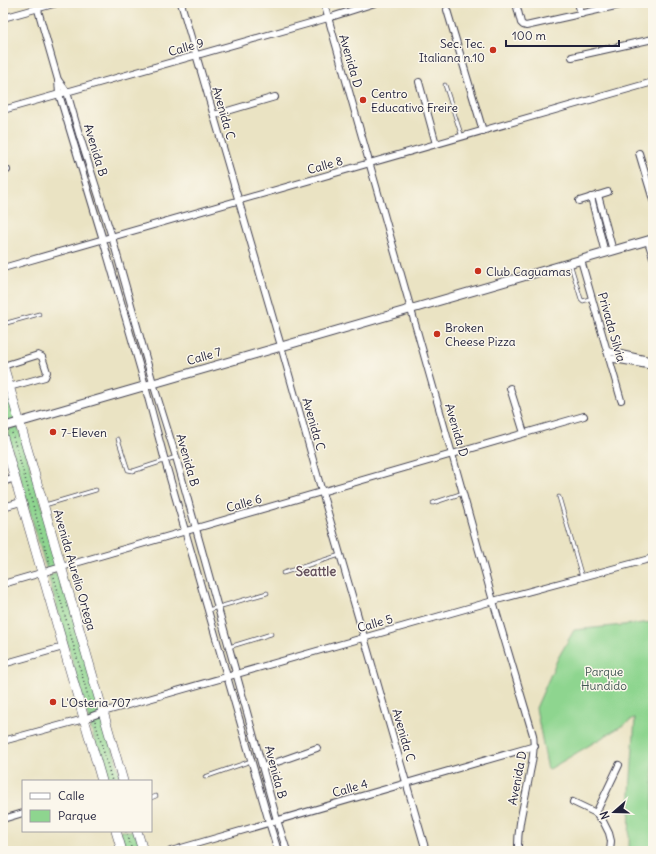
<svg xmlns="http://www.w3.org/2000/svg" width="656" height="854" font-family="Delius,sans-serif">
  <rect width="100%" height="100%" fill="#fbf7ec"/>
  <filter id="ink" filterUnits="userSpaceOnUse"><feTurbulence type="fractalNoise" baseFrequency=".025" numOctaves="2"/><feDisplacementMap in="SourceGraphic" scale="8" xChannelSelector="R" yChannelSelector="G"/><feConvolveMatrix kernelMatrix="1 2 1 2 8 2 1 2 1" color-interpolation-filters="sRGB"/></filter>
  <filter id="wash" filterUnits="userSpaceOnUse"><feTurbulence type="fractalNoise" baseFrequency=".012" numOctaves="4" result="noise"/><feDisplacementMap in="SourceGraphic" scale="16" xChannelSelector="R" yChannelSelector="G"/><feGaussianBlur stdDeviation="0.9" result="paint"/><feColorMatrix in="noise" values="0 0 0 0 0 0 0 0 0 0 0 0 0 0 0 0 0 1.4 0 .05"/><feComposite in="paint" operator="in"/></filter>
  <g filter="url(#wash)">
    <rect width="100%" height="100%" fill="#eae3c3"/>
    <g fill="#8ed58f" stroke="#587c65">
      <path d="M3,367L19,421L8,426L3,423Z"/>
      <path d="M18,426L60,564L53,569L46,568L8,435L9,429Z"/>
      <path d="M57,572L63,573L122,781H106L49,579L50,576Z"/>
      <path d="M653,622V851H629L630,792L635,718L548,770L536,708L558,658L574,630Z"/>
      <path d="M120,831H136L142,851H126Z"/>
    </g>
  </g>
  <g filter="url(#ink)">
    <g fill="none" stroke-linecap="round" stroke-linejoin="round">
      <g stroke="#403f4f" stroke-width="4.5">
        <g id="service">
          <path d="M445,85L462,137"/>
          <path d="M570,263L581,299L583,301L592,298"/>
          <path d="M3,324L39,314"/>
          <path d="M118,439L128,470L133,471L176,457"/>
          <path d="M559,497L582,577"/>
          <path d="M433,503L463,493"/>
          <path d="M45,505L96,490"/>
          <path d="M283,573L340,555"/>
          <path d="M208,610L267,593"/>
          <path d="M229,647L271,634"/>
          <path d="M205,777L251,761"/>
          <path d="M151,798L156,796"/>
        </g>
      </g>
      <g stroke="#403f4f" stroke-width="8">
        <g id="minor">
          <path d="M36,3L58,80L59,94L103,240L141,371L165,461L269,822L278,851"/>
          <path d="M181,3L281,346L322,492L426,851"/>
          <path d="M324,3L452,454L493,601L533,735C535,748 533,759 530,772C526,798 517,824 518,851"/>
          <path d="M516,3L521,23L523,25L526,26L629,3"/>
          <path d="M578,3L581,14"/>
          <path d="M447,10L483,131"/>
          <path d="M3,18L57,3"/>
          <path d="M572,57L653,39"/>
          <path d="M59,81L67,92L80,137L112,237L153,383L176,457L277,820L287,851"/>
          <path d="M419,82L436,144"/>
          <path d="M3,110L328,18L375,3"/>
          <path d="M214,115L275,97"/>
          <path d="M639,153L653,200"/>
          <path d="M3,171L7,170"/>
          <path d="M598,195L613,251"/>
          <path d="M591,197L605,253"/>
          <path d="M579,201L608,192"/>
          <path d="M648,241L653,257"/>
          <path d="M581,260L621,400"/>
          <path d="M3,268L653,82"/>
          <path d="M607,351L653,361"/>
          <path d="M609,358L653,366"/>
          <path d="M3,366L38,355L42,357L47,372L45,377L9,387"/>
          <path d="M510,388L524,433"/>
          <path d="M3,482L15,478"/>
          <path d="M3,507L21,502"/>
          <path d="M3,584L584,416"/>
          <path d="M3,664L63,647"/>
          <path d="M3,741L84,719L103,712L493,601L653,558"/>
          <path d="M263,767L317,748"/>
          <path d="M573,802L596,813L603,821L609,833L611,841L610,851"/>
          <path d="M596,813L619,765"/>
          <path d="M3,819L23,813"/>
          <path d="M171,851L535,746"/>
        </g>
      </g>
      <g stroke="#403f4f" stroke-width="10">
        <path id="tertiary" d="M3,427L653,239"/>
      </g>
      <g stroke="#403f4f" stroke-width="10">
        <g id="secondary">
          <path d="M3,365L123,781"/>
          <path d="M3,437L102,781"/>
          <path d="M116,831L122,851"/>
          <path d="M137,831L143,851"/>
        </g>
      </g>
      <g stroke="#403f4f" stroke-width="1.5" stroke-dasharray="1 3" stroke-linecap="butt">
        <path d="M3,400L8,418"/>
        <path d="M12,433L50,564"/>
        <path d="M54,577L92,710"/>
        <path d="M95,721L112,781"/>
        <path d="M126,831L132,851"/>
      </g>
      <use href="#service" stroke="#fff" stroke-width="3"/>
      <use href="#minor" stroke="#fff" stroke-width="6"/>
      <use href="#tertiary" stroke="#fff" stroke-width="8"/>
      <use href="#secondary" stroke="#fff" stroke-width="9"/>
    </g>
  </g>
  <g fill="#c8321e" stroke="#fbf7ec" stroke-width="1.5">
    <circle cx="493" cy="50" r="4"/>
    <circle cx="363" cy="100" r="4"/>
    <circle cx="478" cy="271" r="4"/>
    <circle cx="437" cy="334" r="4"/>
    <circle cx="53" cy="432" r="4"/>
    <circle cx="53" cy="702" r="4"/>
  </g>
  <g text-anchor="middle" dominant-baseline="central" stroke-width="3" stroke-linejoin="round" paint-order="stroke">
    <g font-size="12" fill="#22223b" stroke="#fbf7ec" text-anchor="start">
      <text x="485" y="43" text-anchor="end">Sec. Tec.<tspan x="485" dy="14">Italiana n.10</tspan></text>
      <text x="371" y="93">Centro<tspan x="371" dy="14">Educativo Freire</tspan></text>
      <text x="486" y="271">Club Caguamas</text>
      <text x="445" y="327">Broken<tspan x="445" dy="14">Cheese Pizza</tspan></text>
      <text x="61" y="432">7-Eleven</text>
      <text x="61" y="702">L'Osteria 707</text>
    </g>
    <g font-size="12" fill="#22223b" stroke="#fbf7ec">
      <text transform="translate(186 47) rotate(-16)">Calle 9</text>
      <text transform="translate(351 61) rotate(74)">Avenida D</text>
      <text transform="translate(224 113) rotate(74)">Avenida C</text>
      <text transform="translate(96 150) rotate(73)">Avenida B</text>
      <text transform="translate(325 165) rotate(-16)">Calle 8</text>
      <text transform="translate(612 327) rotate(74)">Privada Silvia</text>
      <text transform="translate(204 356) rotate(-16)">Calle 7</text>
      <text transform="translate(314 424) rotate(74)">Avenida C</text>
      <text transform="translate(457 430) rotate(74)">Avenida D</text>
      <text transform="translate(188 460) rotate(74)">Avenida B</text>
      <text transform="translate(244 503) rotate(-16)">Calle 6</text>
      <text transform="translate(75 570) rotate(74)">Avenida Aurelio Ortega</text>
      <text transform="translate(375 623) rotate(-16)">Calle 5</text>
      <text transform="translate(404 735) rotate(74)">Avenida C</text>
      <text transform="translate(276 772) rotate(75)">Avenida B</text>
      <text transform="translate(517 778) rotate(-79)">Avenida D</text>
      <text transform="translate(350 788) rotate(-16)">Calle 4</text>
    </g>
    <g font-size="12" fill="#425854" stroke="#fbf7ec">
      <text x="604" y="671">Parque<tspan x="604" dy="14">Hundido</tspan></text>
    </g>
    <g font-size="13" font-weight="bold" fill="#66535e" stroke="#fbf7ec">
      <text x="316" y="571">Seattle</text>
    </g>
  </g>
  <rect width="656" height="854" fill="none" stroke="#fbf7ec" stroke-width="16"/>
  <rect x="22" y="780" width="130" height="52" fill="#fbf7ec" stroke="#a4a2a5"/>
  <rect x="30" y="793" width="20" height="6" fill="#ffffff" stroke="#a4a2a5"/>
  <text x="58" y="800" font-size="12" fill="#22223b">Calle</text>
  <rect x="30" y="810" width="20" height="12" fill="#8ed58f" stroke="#a4a2a5"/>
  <text x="58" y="820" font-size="12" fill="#22223b">Parque</text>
  <g transform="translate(614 812) rotate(250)" stroke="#fbf7ec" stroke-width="3" paint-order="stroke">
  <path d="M0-3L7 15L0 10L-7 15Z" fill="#22223b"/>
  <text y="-6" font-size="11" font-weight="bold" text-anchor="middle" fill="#22223b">N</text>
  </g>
  <path d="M506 40v6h113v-6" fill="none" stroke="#22223b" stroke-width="2"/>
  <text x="512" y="40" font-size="12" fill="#22223b" stroke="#fbf7ec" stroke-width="3" paint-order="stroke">100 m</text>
</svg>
